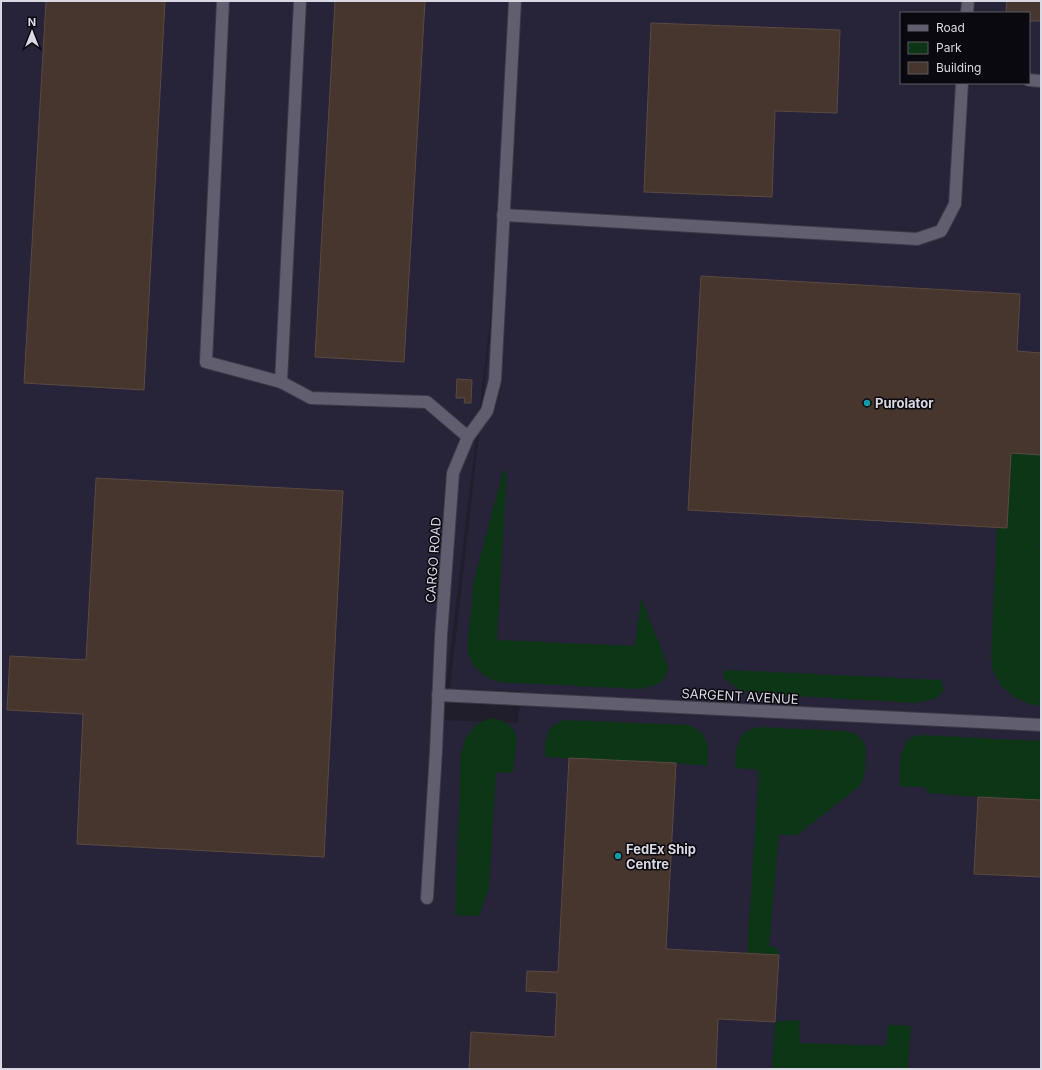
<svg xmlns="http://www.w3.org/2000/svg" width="1042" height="1070" font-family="Inter,sans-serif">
  <rect width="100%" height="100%" fill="#211e2c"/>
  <path fill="#272338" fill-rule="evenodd" d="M1,1H1041V1069H1ZM901,13H1029V83H901ZM518,89L450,689L521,691L518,723L442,720Z"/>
  <g fill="#0d3616">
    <path d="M1011,453L1041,455V528L1039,549H1041V705H1032L1014,697L1002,686L993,672L991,655L997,528H1007Z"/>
    <path d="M507,471L497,640L635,646L641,598L668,666C668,684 654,686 639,689L499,682L486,677L473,665L468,653V639L474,580L503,472Z"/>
    <path d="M728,670L941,680L944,689L939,697L919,703L757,694L740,691L723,677L724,671Z"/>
    <path d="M492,718L503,721L512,728L517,736L513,772L496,773L489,888L479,916L455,915L461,753L466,737L477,724Z"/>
    <path d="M564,720L689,725C711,736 708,744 707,766L676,763L545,757C545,738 545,728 564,720Z"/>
    <path d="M758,727L847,731L857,735L863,741L866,748L865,773L860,786L797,835H779L769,946L776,947L779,955L747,953L759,770L735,768C736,754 735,737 749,730C752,728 755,728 758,727Z"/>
    <path d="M918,735L1041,741V800L978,797L928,793L924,787L899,786C900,772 898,745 912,737C914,736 916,736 918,735Z"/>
    <path d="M799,1020L800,1043L886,1046L888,1025L911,1026L908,1069H772L775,1022Z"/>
  </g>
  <g fill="#47362e" stroke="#5b4a42">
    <path d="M46,1H165L144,390L24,383Z"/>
    <path d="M335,1H425L404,362L315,357Z"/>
    <path d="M1007,1H1041V21H1029V13H1006Z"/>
    <path d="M651,23L840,30L837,113L775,111L772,197L644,192Z"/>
    <path d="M701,276L1020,294L1017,351L1041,353V455L1011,453L1007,528L688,510Z"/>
    <path d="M457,379L472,380L471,403H464L465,398H456Z"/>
    <path d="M96,478L343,491L324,857L77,844L83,714L7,710L10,656L86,660Z"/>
    <path d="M569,758L676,763L666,949L779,955L775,1022L718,1019L716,1069H469L471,1032L555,1037L557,993L526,991L527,971L558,972Z"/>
    <path d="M978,797L1041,800V877L974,874Z"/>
  </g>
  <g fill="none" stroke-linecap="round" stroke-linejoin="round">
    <g stroke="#3c3a46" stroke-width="14">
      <g id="lane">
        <path d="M223,1L206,362L281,382L311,398L427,402L468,437"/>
        <path d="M967,13L968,1"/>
        <path d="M1029,80L1041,81"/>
        <path d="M503,215L917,239L941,231L955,204L962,83"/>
        <path d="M281,382L300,1"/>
        <path d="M427,898L436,751"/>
      </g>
    </g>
    <g stroke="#3c3a46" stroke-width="14">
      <g id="street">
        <path d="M438,695L1041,725"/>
        <path d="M436,751L441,636L453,473L468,437L487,411L495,380L515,1"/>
      </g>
    </g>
    <use href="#lane" stroke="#605e6f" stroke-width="12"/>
    <use href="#street" stroke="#605e6f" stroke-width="12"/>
  </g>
  <g fill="#0f9aa8" stroke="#0a090f" stroke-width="1.5">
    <circle cx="867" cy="403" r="4"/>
    <circle cx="618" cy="856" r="4"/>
  </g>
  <g text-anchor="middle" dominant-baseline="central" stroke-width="3" stroke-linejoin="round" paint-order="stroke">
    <g font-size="13" font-weight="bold" fill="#dad9e3" stroke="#0a090f" text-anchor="start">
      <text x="875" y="403">Purolator</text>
      <text x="626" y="849">FedEx Ship<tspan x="626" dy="15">Centre</tspan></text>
    </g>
    <g font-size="13" fill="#dad9e3" stroke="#0a090f">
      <text transform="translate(433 560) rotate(-86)">CARGO ROAD</text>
      <text transform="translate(740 696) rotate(3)">SARGENT AVENUE</text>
    </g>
  </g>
  <rect width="1042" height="1070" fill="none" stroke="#dad9e3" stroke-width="4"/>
  <rect x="900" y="12" width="130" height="72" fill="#0a090f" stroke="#5d5c64"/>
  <rect x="908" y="25" width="20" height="6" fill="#605e6f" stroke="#5d5c64"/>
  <text x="936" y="32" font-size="12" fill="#dad9e3">Road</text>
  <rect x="908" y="42" width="20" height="12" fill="#0d3616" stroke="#5d5c64"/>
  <text x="936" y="52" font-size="12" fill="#dad9e3">Park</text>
  <rect x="908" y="62" width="20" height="12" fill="#47362e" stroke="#5d5c64"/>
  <text x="936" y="72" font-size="12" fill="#dad9e3">Building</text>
  <g transform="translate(32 32)" stroke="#0a090f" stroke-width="3" paint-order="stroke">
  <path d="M0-3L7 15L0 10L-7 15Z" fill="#dad9e3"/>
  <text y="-6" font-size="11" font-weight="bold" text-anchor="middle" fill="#dad9e3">N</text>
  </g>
</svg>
